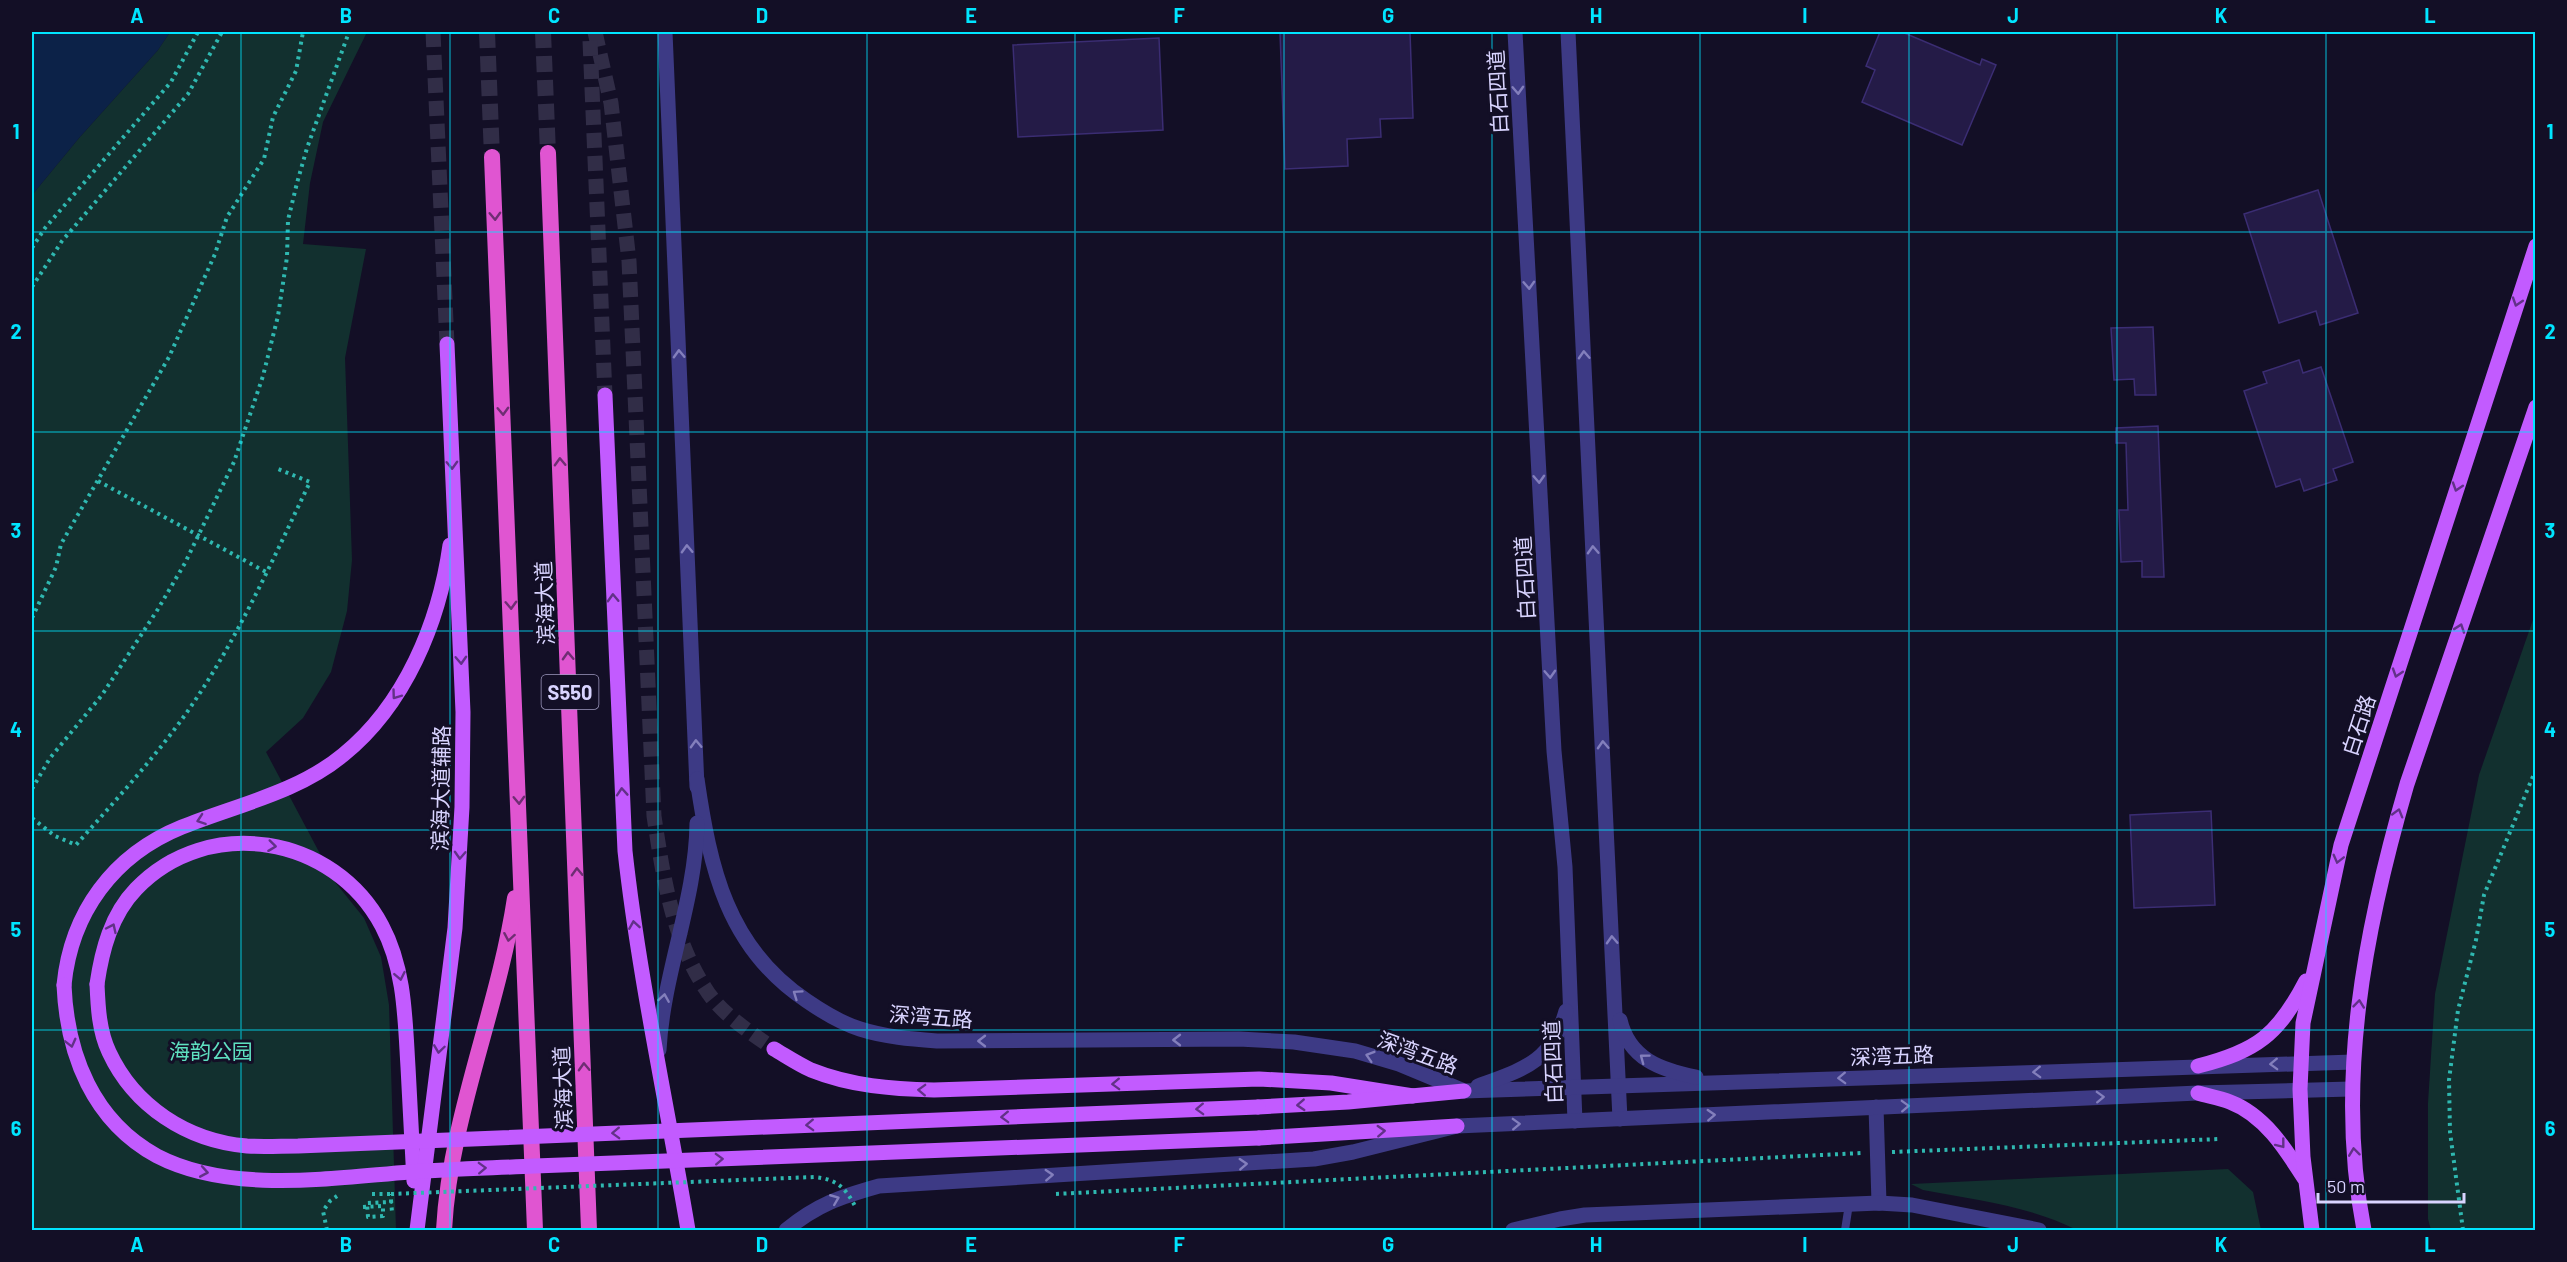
<svg xmlns="http://www.w3.org/2000/svg" width="2567" height="1262" font-family="Barlow,'Noto Sans SC',sans-serif">
  <rect width="100%" height="100%" fill="#130f26"/>
  <g fill="#12302f">
    <path d="M170,32H367L323,122L310,183L303,244L366,249L345,358L352,560L347,611L331,672L303,718L266,752L335,882L364,918L381,957L389,1005L396,1230H32V195L79,138L158,50Z"/>
    <path d="M2535,614V1230H2431L2428,1219V1103L2435,994L2479,775Z"/>
    <path d="M2228,1169L2253,1192L2261,1230H2077C2030,1206 1975,1200 1923,1190L1911,1184Z"/>
  </g>
  <path fill="#0c2248" d="M32,32H170L158,50L79,138L32,195Z"/>
  <g fill="#241b47" stroke="#3b2d73" stroke-width="1.5">
    <path d="M1280,32H1410L1413,118L1380,119L1381,137L1347,139L1348,166L1285,169Z"/>
    <path d="M1880,32H1902L1980,65L1982,59L1996,65L1962,145L1862,102L1875,70L1866,66Z"/>
    <path d="M1159,38L1163,130L1018,137L1013,45Z"/>
    <path d="M2318,190L2358,313L2320,325L2316,311L2279,323L2244,214Z"/>
    <path d="M2153,327L2156,395H2135L2134,379L2114,380L2111,328Z"/>
    <path d="M2299,360L2303,373L2321,367L2353,462L2333,469L2337,480L2304,491L2300,479L2276,487L2244,391L2267,383L2263,372Z"/>
    <path d="M2158,426L2164,577H2142V561L2121,562L2119,510H2128L2126,443H2116V428Z"/>
    <path d="M2211,811L2215,905L2134,908L2130,815Z"/>
  </g>
  <g fill="none" stroke-linecap="round" stroke-linejoin="round">
    <g stroke="#312d47" stroke-width="15" stroke-dasharray="15 8" stroke-linecap="butt">
      <path d="M433,32L447,344"/>
      <path d="M595,32L611,103L629,261L654,816C663,876 672,937 705,988C720,1013 751,1033 774,1049"/>
      <path d="M590,41L605,395"/>
    </g>
    <g stroke="#312d47" stroke-width="16" stroke-dasharray="16 8" stroke-linecap="butt">
      <path d="M487,32L492,157"/>
      <path d="M543,32L548,153"/>
    </g>
    <g stroke="#2fb8b0" stroke-width="4" stroke-dasharray="3 4.5" stroke-linecap="butt">
      <path d="M32,248L45,228L171,82L198,32"/>
      <path d="M32,287L62,241L188,94L222,32"/>
      <path d="M98,481L266,572"/>
      <path d="M32,618L56,567L61,544L169,357L215,254L227,217L264,159L273,117L296,71L303,32"/>
      <path d="M32,789L50,758L102,695L158,609L185,563L234,462L263,376L278,316L287,257L288,220L297,183L307,148L349,32"/>
      <path d="M32,818L55,836L76,845C113,803 152,761 185,715C236,643 272,561 310,482L278,469"/>
      <path d="M1892,1152L2220,1139"/>
      <path d="M372,1194H391"/>
      <path d="M1056,1194L1861,1153"/>
      <path d="M391,1200L392,1212"/>
      <path d="M363,1207L383,1206V1216L368,1217L367,1203L391,1202V1194"/>
      <path d="M327,1230L323,1211L330,1201L337,1196"/>
      <path d="M2463,1230L2450,1132L2449,1080L2458,1010L2476,940L2484,895L2536,769"/>
    </g>
    <path stroke="#3d3a85" stroke-width="8" d="M1845,1230L1849,1204"/>
    <g stroke="#3d3a85" stroke-width="15">
      <path d="M1876,1107L1879,1203"/>
      <path d="M1513,1230L1560,1219L1585,1215L1879,1203L1912,1205L2039,1230"/>
    </g>
    <g stroke="#3d3a85" stroke-width="15">
      <path d="M665,32L697,787"/>
      <path d="M1515,32L1554,751L1565,867L1575,1121"/>
      <path d="M1568,32L1620,1119"/>
      <path d="M697,779C710,868 727,948 807,1001C823,1012 841,1023 860,1029C885,1037 911,1039 937,1041L1239,1039L1294,1042L1355,1051L1399,1064L1464,1091L2353,1062"/>
      <path d="M1620,1020C1629,1059 1661,1070 1696,1077"/>
      <path d="M659,1050C663,973 696,900 697,823"/>
      <path d="M1478,1086C1524,1069 1552,1062 1566,1011"/>
      <path d="M786,1230C818,1204 840,1197 879,1186L1314,1159L1353,1152L1457,1126L2198,1093L2351,1089"/>
    </g>
    <g stroke="#c25bff" stroke-width="15">
      <path d="M605,395L625,851C639,978 667,1104 688,1230"/>
      <path d="M97,984C102,950 111,915 136,889C208,814 334,835 382,926C405,969 405,1019 408,1067C410,1105 412,1143 414,1181"/>
      <path d="M64,985C71,913 113,855 182,827C236,805 297,793 343,755C405,705 439,623 450,545"/>
      <path d="M774,1049C786,1056 798,1064 811,1070C851,1086 892,1089 934,1090L1259,1079L1331,1083L1413,1096"/>
      <path d="M2198,1066C2257,1051 2278,1035 2306,981"/>
      <path d="M2198,1093C2208,1096 2220,1098 2230,1102C2264,1115 2285,1148 2304,1178"/>
      <path d="M1258,1107L1348,1102L1464,1091"/>
      <path d="M1259,1138L1457,1126"/>
      <path d="M417,1230L455,928L462,807L463,712L447,344"/>
      <path d="M2312,1230L2303,1157L2300,1089L2303,1023L2341,845L2536,246"/>
      <path d="M2364,1230C2335,1081 2365,928 2407,784L2536,407"/>
    </g>
    <g stroke="#e055d1" stroke-width="16">
      <path d="M548,153L589,1230"/>
      <path d="M492,157L535,1230"/>
      <path d="M444,1230C450,1116 498,1011 515,898"/>
    </g>
    <path stroke="#2fb8b0" stroke-width="4" stroke-dasharray="3 4.5" stroke-linecap="butt" d="M391,1194L814,1177C837,1179 846,1188 856,1208"/>
    <g stroke="#c25bff" stroke-width="15">
      <path d="M97,984C98,1007 99,1031 109,1052C134,1106 187,1141 247,1146C264,1147 281,1146 298,1146L1258,1107"/>
      <path d="M64,985C67,1055 93,1121 157,1156C230,1194 331,1178 410,1172C452,1169 494,1168 535,1166C777,1157 1018,1147 1259,1138"/>
    </g>
  </g>
  <defs><path id="oneway-chevron" d="M-2-3.5L2.5 0L-2 3.5" fill="none" stroke-width="1.6" stroke-linecap="round" stroke-linejoin="round" transform="scale(1.5)"/></defs>
  <g stroke="#837fbc">
    <use href="#oneway-chevron" transform="translate(1518 90) rotate(87)"/>
    <use href="#oneway-chevron" transform="translate(1529 285) rotate(87)"/>
    <use href="#oneway-chevron" transform="translate(679 354) rotate(-92)"/>
    <use href="#oneway-chevron" transform="translate(1584 355) rotate(-93)"/>
    <use href="#oneway-chevron" transform="translate(1539 479) rotate(87)"/>
    <use href="#oneway-chevron" transform="translate(687 549) rotate(-92)"/>
    <use href="#oneway-chevron" transform="translate(1593 550) rotate(-93)"/>
    <use href="#oneway-chevron" transform="translate(1550 674) rotate(87)"/>
    <use href="#oneway-chevron" transform="translate(696 744) rotate(-92)"/>
    <use href="#oneway-chevron" transform="translate(1603 745) rotate(-93)"/>
    <use href="#oneway-chevron" transform="translate(1612 940) rotate(-93)"/>
    <use href="#oneway-chevron" transform="translate(797 994) rotate(-145)"/>
    <use href="#oneway-chevron" transform="translate(664 998) rotate(-81)"/>
    <use href="#oneway-chevron" transform="translate(1177 1040) rotate(180)"/>
    <use href="#oneway-chevron" transform="translate(982 1041) rotate(180)"/>
    <use href="#oneway-chevron" transform="translate(1370 1056) rotate(-163)"/>
    <use href="#oneway-chevron" transform="translate(1644 1058) rotate(-143)"/>
    <use href="#oneway-chevron" transform="translate(2274 1064) rotate(178)"/>
    <use href="#oneway-chevron" transform="translate(2037 1072) rotate(178)"/>
    <use href="#oneway-chevron" transform="translate(1842 1078) rotate(178)"/>
    <use href="#oneway-chevron" transform="translate(2100 1097) rotate(-2)"/>
    <use href="#oneway-chevron" transform="translate(1905 1106) rotate(-2)"/>
    <use href="#oneway-chevron" transform="translate(1711 1115) rotate(-3)"/>
    <use href="#oneway-chevron" transform="translate(1516 1124) rotate(-2)"/>
    <use href="#oneway-chevron" transform="translate(1243 1164) rotate(-3)"/>
    <use href="#oneway-chevron" transform="translate(1049 1175) rotate(-3)"/>
    <use href="#oneway-chevron" transform="translate(835 1199) rotate(-22)"/>
  </g>
  <g stroke="#6f2e73">
    <use href="#oneway-chevron" transform="translate(495 216) rotate(88)"/>
    <use href="#oneway-chevron" transform="translate(503 411) rotate(88)"/>
    <use href="#oneway-chevron" transform="translate(560 462) rotate(-92)"/>
    <use href="#oneway-chevron" transform="translate(511 605) rotate(88)"/>
    <use href="#oneway-chevron" transform="translate(568 656) rotate(-92)"/>
    <use href="#oneway-chevron" transform="translate(519 800) rotate(88)"/>
    <use href="#oneway-chevron" transform="translate(577 872) rotate(-92)"/>
    <use href="#oneway-chevron" transform="translate(509 937) rotate(100)"/>
    <use href="#oneway-chevron" transform="translate(584 1067) rotate(-92)"/>
  </g>
  <g stroke="#623188">
    <use href="#oneway-chevron" transform="translate(2517 302) rotate(108)"/>
    <use href="#oneway-chevron" transform="translate(452 465) rotate(88)"/>
    <use href="#oneway-chevron" transform="translate(2457 487) rotate(108)"/>
    <use href="#oneway-chevron" transform="translate(613 598) rotate(-92)"/>
    <use href="#oneway-chevron" transform="translate(2460 628) rotate(-71)"/>
    <use href="#oneway-chevron" transform="translate(461 660) rotate(87)"/>
    <use href="#oneway-chevron" transform="translate(2397 673) rotate(108)"/>
    <use href="#oneway-chevron" transform="translate(396 695) rotate(126)"/>
    <use href="#oneway-chevron" transform="translate(622 792) rotate(-94)"/>
    <use href="#oneway-chevron" transform="translate(2398 813) rotate(-74)"/>
    <use href="#oneway-chevron" transform="translate(201 820) rotate(161)"/>
    <use href="#oneway-chevron" transform="translate(272 846) rotate(7)"/>
    <use href="#oneway-chevron" transform="translate(460 855) rotate(93)"/>
    <use href="#oneway-chevron" transform="translate(2338 859) rotate(104)"/>
    <use href="#oneway-chevron" transform="translate(634 925) rotate(-99)"/>
    <use href="#oneway-chevron" transform="translate(112 928) rotate(-65)"/>
    <use href="#oneway-chevron" transform="translate(400 976) rotate(79)"/>
    <use href="#oneway-chevron" transform="translate(2359 1004) rotate(-84)"/>
    <use href="#oneway-chevron" transform="translate(71 1043) rotate(76)"/>
    <use href="#oneway-chevron" transform="translate(439 1049) rotate(98)"/>
    <use href="#oneway-chevron" transform="translate(1116 1084) rotate(178)"/>
    <use href="#oneway-chevron" transform="translate(922 1090) rotate(-178)"/>
    <use href="#oneway-chevron" transform="translate(1301 1105) rotate(177)"/>
    <use href="#oneway-chevron" transform="translate(1200 1109) rotate(178)"/>
    <use href="#oneway-chevron" transform="translate(1005 1117) rotate(178)"/>
    <use href="#oneway-chevron" transform="translate(810 1125) rotate(178)"/>
    <use href="#oneway-chevron" transform="translate(1381 1131) rotate(-3)"/>
    <use href="#oneway-chevron" transform="translate(616 1133) rotate(178)"/>
    <use href="#oneway-chevron" transform="translate(2281 1144) rotate(52)"/>
    <use href="#oneway-chevron" transform="translate(2354 1152) rotate(-97)"/>
    <use href="#oneway-chevron" transform="translate(719 1159) rotate(-2)"/>
    <use href="#oneway-chevron" transform="translate(482 1168) rotate(-2)"/>
    <use href="#oneway-chevron" transform="translate(204 1172) rotate(10)"/>
  </g>
  <path fill="none" stroke="#00e5ff" stroke-width="1.5" stroke-opacity="0.55" d="M241,32V1230M450,32V1230M658,32V1230M867,32V1230M1075,32V1230M1284,32V1230M1492,32V1230M1700,32V1230M1909,32V1230M2117,32V1230M2326,32V1230M32,232H2536M32,432H2536M32,631H2536M32,830H2536M32,1030H2536"/>
  <g text-anchor="middle" dominant-baseline="central" stroke-width="6" stroke-linejoin="round" paint-order="stroke">
    <rect fill="#130f26" stroke="#9e99be" stroke-width="1.5" x="541.5" y="675" width="57" height="34" rx="4.5"/>
    <g font-size="20" font-weight="bold" fill="#d9d4ff">
      <text x="570" y="692">S550</text>
    </g>
    <g font-size="21" fill="#d9d4ff" stroke="#130f26">
      <text transform="translate(1497 92) rotate(-93)">白石四道</text>
      <text transform="translate(1524 578) rotate(-93)">白石四道</text>
      <text transform="translate(544 603) rotate(-92)">滨海大道</text>
      <text transform="translate(2358 725) rotate(-72)">白石路</text>
      <text transform="translate(440 788) rotate(-89)">滨海大道辅路</text>
      <text transform="translate(931 1016) rotate(4)">深湾五路</text>
      <text transform="translate(1418 1052) rotate(20)">深湾五路</text>
      <text transform="translate(1892 1055) rotate(-2)">深湾五路</text>
      <text transform="translate(1552 1062) rotate(-92)">白石四道</text>
      <text transform="translate(562 1088) rotate(-92)">滨海大道</text>
    </g>
    <g font-size="21" fill="#5fe0c0" stroke="#130f26">
      <text x="211" y="1050">海韵公园</text>
    </g>
  </g>
  <rect width="2567" height="1262" fill="none" stroke="#130f26" stroke-width="66"/>
  <path d="M2318 1193v9h146v-9" fill="none" stroke="#d9d4ff" stroke-width="3"/>
  <text x="2327" y="1193" font-size="18" fill="#d9d4ff" stroke="#130f26" stroke-width="4.5" paint-order="stroke">50 m</text>
  <rect x="33" y="33" width="2501" height="1196" fill="none" stroke="#00e5ff" stroke-width="2"/>
  <g font-size="20" text-anchor="middle" font-weight="bold" fill="#00e5ff">
    <text x="137" y="23">A</text>
    <text x="346" y="23">B</text>
    <text x="554" y="23">C</text>
    <text x="762" y="23">D</text>
    <text x="971" y="23">E</text>
    <text x="1179" y="23">F</text>
    <text x="1388" y="23">G</text>
    <text x="1596" y="23">H</text>
    <text x="1805" y="23">I</text>
    <text x="2013" y="23">J</text>
    <text x="2221" y="23">K</text>
    <text x="2430" y="23">L</text>
    <text x="16" y="139">1</text>
    <text x="2550" y="139">1</text>
    <text x="16" y="339">2</text>
    <text x="2550" y="339">2</text>
    <text x="16" y="538">3</text>
    <text x="2550" y="538">3</text>
    <text x="16" y="737">4</text>
    <text x="2550" y="737">4</text>
    <text x="16" y="937">5</text>
    <text x="2550" y="937">5</text>
    <text x="16" y="1136">6</text>
    <text x="2550" y="1136">6</text>
    <text x="137" y="1252">A</text>
    <text x="346" y="1252">B</text>
    <text x="554" y="1252">C</text>
    <text x="762" y="1252">D</text>
    <text x="971" y="1252">E</text>
    <text x="1179" y="1252">F</text>
    <text x="1388" y="1252">G</text>
    <text x="1596" y="1252">H</text>
    <text x="1805" y="1252">I</text>
    <text x="2013" y="1252">J</text>
    <text x="2221" y="1252">K</text>
    <text x="2430" y="1252">L</text>
  </g>
</svg>
